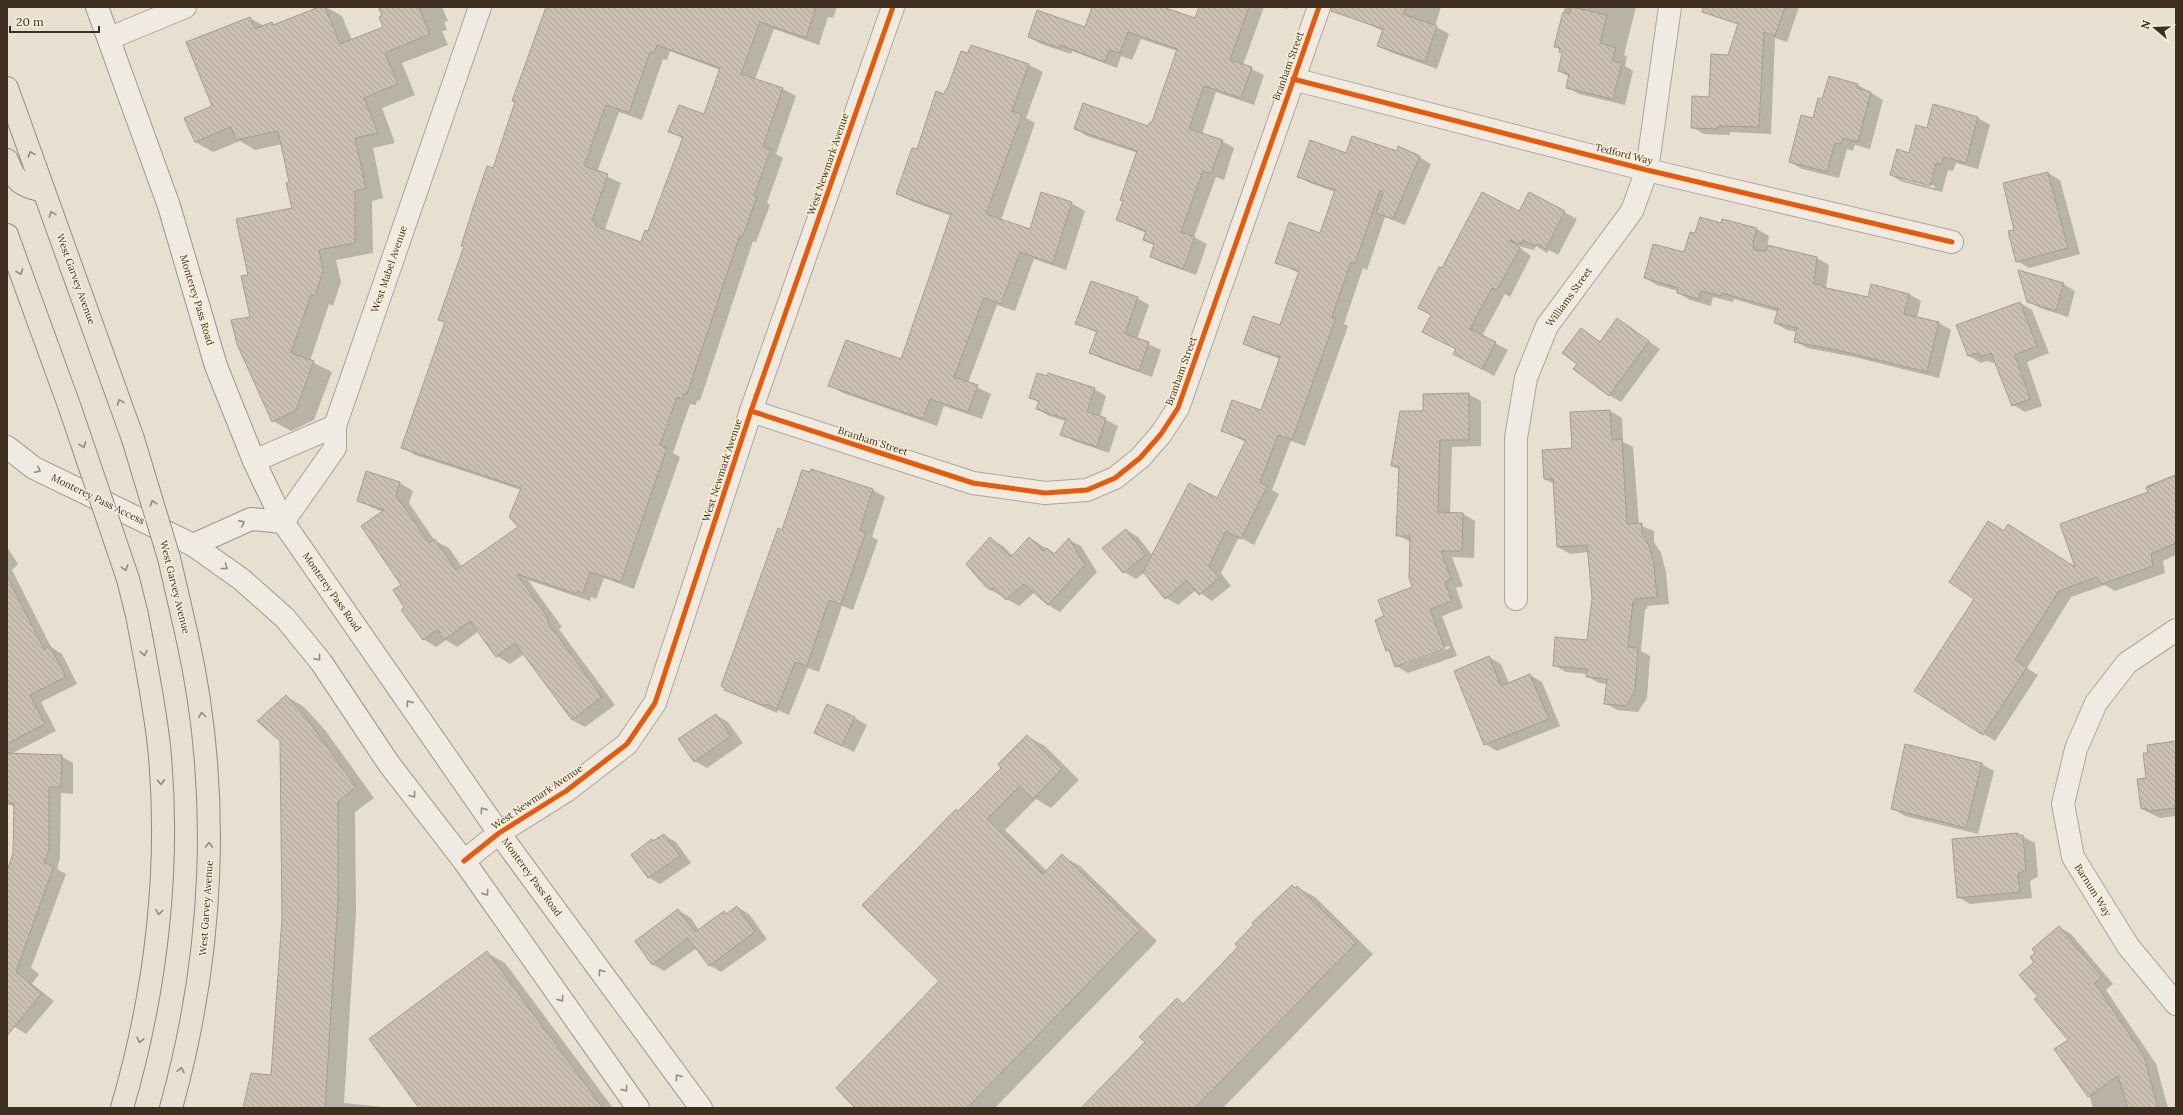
<svg xmlns="http://www.w3.org/2000/svg" width="2183" height="1115" font-family="Lora,serif">
  <defs>
    <pattern id="building-back-hatch" width="6" height="6" patternUnits="userSpaceOnUse"><rect width="6" height="6" fill="#cbbfb2"/><path d="M-1 5l2 2M0 0l6 6M5-1l2 2" fill="none" stroke="#afa499"/></pattern>
  </defs>
  <rect width="100%" height="100%" fill="#e7e0d1"/>
  <g fill="#0003" fill-rule="evenodd">
    <path d="M322,7H326L342,16L352,40L385,28L379,7H442L448,21L444,22L447,30L442,31L448,45L402,63L415,95L382,108L395,143L373,148L383,198L372,201L373,253L336,260L341,282L333,306L329,304L310,361L332,372L314,420L291,431L273,421L251,318L249,275L293,209L290,183L282,144L255,150L240,141L213,152L195,142L213,107L250,18L264,26L272,23L275,25Z"/>
    <path d="M546,7H837L833,18L828,17L819,45L774,29L755,79L783,89L796,96L776,154L783,158L767,203L770,205L756,242L753,241L700,401L697,400L696,405L690,404L673,453L680,457L634,589L604,578L596,599L591,597L590,601L528,580L562,627L559,629L615,705L585,727L572,720L524,654L510,664L497,656L479,631L457,647L446,640L436,647L423,639L406,607L402,585L383,512L358,501L367,472L400,483L413,491L409,503L435,541L449,548L462,567L519,527L521,490L415,455L402,447L446,323L439,319L465,246L462,245L493,169ZM670,51L720,70L705,116L670,131L683,139L649,232L642,244L605,229L621,183L597,172L619,112L642,120L663,59L667,60Z"/>
    <path d="M1093,7H1140L1195,19L1200,7H1264L1243,65L1264,75L1254,105L1216,92L1202,134L1222,141L1234,148L1224,180L1216,177L1194,237L1207,244L1196,275L1163,263L1151,256L1155,246L1144,240L1146,233L1117,220L1138,153L1087,136L1075,129L1149,127L1152,124L1177,51L1141,39L1132,60L1121,56L1117,68L1072,51L1071,54L1041,44L1029,37L1086,28Z"/>
    <path d="M1280,7H1288L1287,9Z"/>
    <path d="M1361,7H1441L1435,26L1449,34L1437,69L1390,52L1378,46L1383,31L1357,19Z"/>
    <path d="M1565,7H1636L1624,55L1627,56L1625,66L1633,71L1625,105L1579,94L1567,87L1570,77L1559,71L1563,54L1556,46Z"/>
    <path d="M1744,7H1799L1787,42L1775,38L1771,134L1730,132V135L1704,134L1692,127L1710,98L1729,56Z"/>
    <path d="M972,46L1029,65L1043,72L1026,118L1035,123L1001,220L1030,230L1071,203L1085,211L1066,270L1034,259L1015,311L997,305L968,383L991,394L982,419L944,406L937,426L843,393L830,385L901,360L952,216L911,201L897,193L945,95L969,55Z"/>
    <path d="M1858,85L1883,100L1870,149L1855,145L1853,151L1847,149L1839,178L1802,169L1790,162L1823,100Z"/>
    <path d="M1934,105L1978,118L1990,125L1978,169L1956,163L1953,171L1948,170L1942,192L1903,182L1891,175L1928,129ZM1903,177L1935,186L1934,188L1903,180Z"/>
    <path d="M1397,153L1419,157L1431,164L1405,225L1385,217L1367,270L1363,268L1344,324L1348,326L1305,446L1291,441L1272,490L1279,494L1254,545L1239,537L1221,573L1231,586L1212,601L1196,590L1178,605L1166,598L1145,572L1136,579L1124,572L1126,530L1138,537L1153,556L1217,499L1246,442L1222,431L1261,412L1280,359L1256,350L1244,343L1281,326L1299,273L1277,262L1321,234L1335,192L1310,183L1298,176L1347,154Z"/>
    <path d="M2048,173L2060,180L2080,254L2029,268L2017,261L2015,230Z"/>
    <path d="M1529,193L1577,219L1558,255L1549,250L1547,253L1536,246L1534,250L1518,246L1531,256L1510,297L1505,294L1482,336L1508,350L1494,376L1467,361L1457,350L1436,339L1432,315L1443,270L1519,212Z"/>
    <path d="M1722,224L1757,229L1769,236L1766,254L1817,258L1829,265L1826,289L1869,298L1909,294L1921,301L1917,318L1939,323L1951,330L1939,378L1854,357L1807,348L1795,341L1797,332L1787,330L1775,323L1778,312L1734,299L1733,302L1713,297L1711,306L1690,300L1678,293V291L1657,285L1645,278L1685,253L1696,234Z"/>
    <path d="M2063,284L2075,291L2068,317L2040,308L2028,301Z"/>
    <path d="M1137,298L1149,305L1137,339L1161,350L1152,377L1102,359L1090,352L1097,333L1076,323Z"/>
    <path d="M2020,303L2032,310L2049,353L2027,362L2042,406L2025,412L2013,405L1996,362L1993,363L1987,361L1981,363L1969,356Z"/>
    <path d="M1617,319L1660,349L1621,402L1609,395L1579,363L1581,329L1601,342Z"/>
    <path d="M1094,389L1106,396L1100,417L1118,426L1109,453L1074,441L1062,434L1066,421L1049,416L1037,409L1040,403L1030,397Z"/>
    <path d="M1468,394L1481,401V446L1452,447L1450,514H1463L1475,521L1474,558L1452,557L1463,586L1456,588L1463,608L1442,616L1457,656L1408,673L1396,666L1390,652L1387,650L1385,617L1414,588L1411,542L1397,535L1400,470L1392,466L1424,412ZM1449,646L1450,648L1403,665V663Z"/>
    <path d="M1610,411L1622,418L1623,442L1633,447L1639,525L1654,531V542L1661,553L1666,572L1669,604L1647,606V609H1645L1641,651L1650,656L1647,698L1638,712L1617,710L1605,703L1607,684L1599,683L1587,676V674L1566,672L1554,665L1588,641L1593,598L1588,552L1570,554L1558,547L1554,484L1544,479Z"/>
    <path d="M812,470L873,490L885,497L872,537L878,540L853,610L842,606L819,672L808,668L789,715L778,710L777,713L725,690Z"/>
    <path d="M2176,474V555L2163,561L2165,573L2115,591L2105,585L2071,597L2027,668L2038,675L1995,741L1916,691L1975,598L2004,532L2021,533L2077,568L2149,493L2146,486Z"/>
    <path d="M1030,538L1055,554L1069,540L1081,546L1097,572L1060,612L1048,605L1035,592L1019,606L991,590V539L1003,546L1013,556Z"/>
    <path d="M7,547L18,564L12,570L51,647L62,654L77,684L41,702L56,731L11,754L61,756L73,763V794L61,793L60,858L57,869L66,874L31,968L39,974L32,984L54,1001L26,1034L7,1022V874L14,854L15,807L7,804Z"/>
    <path d="M1489,657L1501,664L1509,683L1530,675L1542,682L1560,726L1497,751L1485,744Z"/>
    <path d="M286,696L304,707L325,730L374,798L355,812L356,912L344,1103L393,1108H244L272,1076L283,918Z"/>
    <path d="M716,715L728,722L743,743L707,768L695,761Z"/>
    <path d="M855,718L867,725L854,752L815,733Z"/>
    <path d="M1027,736L1045,746L1079,780L1051,808L1036,799L1005,830L1047,871L1062,856L1080,866L1157,941L995,1108H857L941,981L959,811L1003,768Z"/>
    <path d="M2176,742V816L2160,818L2142,809L2149,754Z"/>
    <path d="M1906,745L1982,764L1994,771L1978,834L1905,816L1893,809Z"/>
    <path d="M2018,834L2035,843L2038,877L2030,881L2032,898L1970,904L1958,897Z"/>
    <path d="M664,835L676,842L691,863L660,884L648,877L652,840L654,842Z"/>
    <path d="M1297,887L1315,897L1373,954L1223,1108H1082L1146,1042L1177,1000L1184,1004Z"/>
    <path d="M737,907L749,914L767,939L721,972L709,965L697,948L664,971L652,964L679,911L691,918L699,930L724,912L727,914Z"/>
    <path d="M2059,927L2071,934L2113,984L2106,990L2156,1064L2168,1108H2093L2090,1098L2056,1050L2069,1040L2039,997L2035,963L2036,953Z"/>
    <path d="M487,953L505,963L613,1108H421Z"/>
  </g>
  <g fill="url(#building-back-hatch)" stroke="#a89c90" fill-rule="evenodd">
    <path d="M319,7H325L340,44L383,27L379,17L382,15L378,7H419L430,34L385,53L398,84L364,98L378,133L355,138L366,188L355,191V243L319,250L323,271L315,296L311,295L291,353L314,361L296,410L272,422L237,344L231,320L250,317L241,276L248,275L236,219L292,208L286,183L289,182L278,131L236,140L231,127L195,142L184,118L212,106L186,42L250,17L255,29L272,22L273,25Z"/>
    <path d="M546,7H816L806,38L760,22L741,74L783,88L763,147L771,149L754,196L757,197L743,236L740,235L687,394L684,393L682,399L677,397L660,445L667,448L621,582L590,572L583,593L578,591L576,594L517,574L549,620L547,621L602,697L572,720L515,643L496,657L470,621L444,640L437,630L423,640L401,610L404,607L393,590L401,585L361,526L384,510L357,501L366,471L400,482L396,495L429,543L435,539L456,570L518,527L509,517L521,488L401,448L445,322L438,320L464,246H461L473,208L487,166L493,168L515,102L512,101ZM657,45L720,68L704,114L679,105L668,132L683,137L648,231L645,230L641,242L595,226L597,223L592,221L608,174L584,166L606,105L629,113L650,52L654,53Z"/>
    <path d="M1092,7H1163L1195,18L1199,7H1249L1230,60L1252,67L1241,98L1204,86L1189,129L1223,140L1211,174L1203,171L1181,232L1195,237L1183,269L1150,257L1154,244L1143,240L1146,231L1116,220L1123,201L1120,200L1137,151L1074,129L1083,103L1148,126L1150,122H1152L1177,49L1128,32L1120,53L1109,50L1105,62L1060,45L1059,48L1028,37L1037,10L1085,27Z"/>
    <path d="M1331,7H1406L1403,14L1437,26L1425,62L1377,46L1383,29L1331,11Z"/>
    <path d="M1572,7L1607,15L1600,43L1616,48L1612,61L1622,63L1613,99L1566,88L1569,74L1558,71L1562,53L1559,52L1560,48L1554,47L1563,12L1569,14Z"/>
    <path d="M1703,7H1785L1775,36L1764,32L1759,127L1718,126V129L1691,128L1692,96L1709,97L1711,54L1728,55L1738,24L1702,12Z"/>
    <path d="M971,45L1029,64L1012,111L1022,115L986,214L1030,229L1041,192L1072,202L1053,263L1020,252L1001,304L984,298L954,377L978,385L968,412L930,399L923,419L828,386L846,340L901,359L951,214L896,194L912,148L917,149L936,91L944,94L946,89H947L961,51L968,53Z"/>
    <path d="M1829,76L1858,84L1857,88L1871,92L1858,142L1843,138L1841,144L1835,143L1827,172L1789,162L1801,115L1813,118L1818,98L1822,99Z"/>
    <path d="M1933,104L1978,117L1966,163L1944,157L1941,165L1936,163L1930,186L1890,175L1897,149L1909,153L1916,125L1927,128Z"/>
    <path d="M1352,136L1397,151L1398,146L1420,156L1393,219L1376,213L1383,192L1380,190L1355,264L1351,262L1332,317L1336,318L1292,440L1278,435L1260,483L1267,486L1241,539L1226,531L1209,566L1219,578L1199,595L1187,580L1165,599L1143,572L1189,483L1217,498L1246,440L1221,431L1232,400L1261,410L1280,357L1243,344L1253,316L1280,325L1299,271L1275,263L1289,222L1320,233L1335,190L1297,177L1310,140L1346,153Z"/>
    <path d="M2048,172L2068,248L2016,262L2008,231L2014,230L2003,183Z"/>
    <path d="M1482,192L1519,211L1529,192L1565,211L1546,249L1536,244L1535,246L1523,240L1522,244L1509,240L1520,248L1497,290L1492,288L1470,329L1496,342L1482,369L1453,354L1456,349L1422,332L1431,315L1418,308L1439,267L1442,268Z"/>
    <path d="M1700,217L1721,223L1722,219L1757,228L1753,242L1754,250L1766,251L1767,245L1817,257L1814,284L1823,285L1822,287L1868,297L1871,284L1909,294L1904,314L1939,322L1927,372L1841,351L1794,342L1797,328L1774,323L1778,309L1722,293L1721,296L1701,291L1699,299L1677,293L1678,288L1644,278L1653,244L1684,252L1690,232L1695,233Z"/>
    <path d="M2018,270L2064,283L2056,311L2027,302Z"/>
    <path d="M1091,281L1138,297L1125,334L1149,342L1139,371L1089,353L1097,331L1075,324Z"/>
    <path d="M2020,302L2037,346L2015,355L2030,399L2012,406L1991,353L1980,357L1978,353L1968,356L1956,325Z"/>
    <path d="M1617,318L1649,341L1609,396L1573,369L1577,364L1562,353L1581,328L1600,342Z"/>
    <path d="M1037,373L1047,376L1048,373L1095,388L1087,412L1106,418L1097,447L1060,435L1066,419L1036,409L1039,401L1029,398Z"/>
    <path d="M1469,393V440H1440L1438,512L1463,513L1462,551H1441L1451,579L1445,582L1452,601L1430,609L1445,649L1395,667L1389,650L1386,651L1375,620L1384,616L1378,600L1412,587L1409,578L1410,536H1396L1399,466H1391L1400,411H1423V394Z"/>
    <path d="M1610,410L1612,440L1622,439L1627,524L1642,523V534L1649,545L1654,564L1657,597L1635,599L1636,602H1633L1628,647L1638,648L1635,691L1626,706L1604,704L1607,679L1586,677L1587,669L1553,666L1555,637L1587,640L1592,598L1587,545L1557,547L1553,479H1544L1542,450L1572,448L1570,412Z"/>
    <path d="M811,469L873,489L860,530L866,532L841,604L829,600L807,666L795,662L777,709L766,704L765,706L724,690L725,688L721,686L778,528L782,530L802,470L810,472Z"/>
    <path d="M2176,475V543L2151,554L2153,566L2102,584L2097,577L2059,591L2015,660L2027,667L1983,735L1914,691L1974,599L1949,582L1988,521L2004,531L2008,524L2075,567L2060,524L2148,492L2146,488Z"/>
    <path d="M1126,529L1146,555L1123,573L1102,548Z"/>
    <path d="M990,537L1011,557L1029,537L1044,551L1047,548L1054,554L1069,538L1085,565L1048,605L1024,584L1006,600L993,588L990,590L986,587L966,564Z"/>
    <path d="M7,576L44,649L50,646L66,677L30,695L45,724L7,744Z"/>
    <path d="M1489,656L1501,686L1530,674L1549,719L1484,745L1454,671Z"/>
    <path d="M286,695L307,719L356,787L338,802V901L325,1108H243L251,1073L271,1075L282,918L280,741L257,721Z"/>
    <path d="M827,704L855,717L842,746L814,733Z"/>
    <path d="M716,714L731,736L694,762L678,739Z"/>
    <path d="M1027,735L1062,769L1033,799L1020,786L987,819L1043,874L1062,854L1140,930L967,1108H855L836,1088L939,981L862,905L956,809L958,811L1001,768L998,764Z"/>
    <path d="M2176,741V808L2147,811L2146,808L2141,809L2137,779L2146,778L2143,753H2148L2147,745Z"/>
    <path d="M1905,744L1982,763L1966,828L1891,809Z"/>
    <path d="M7,753L62,755L61,787H49V850L44,863L54,866L16,972L42,993L7,1036V871L13,853L14,803H7Z"/>
    <path d="M2018,833V835H2023L2026,870L2018,874L2020,892L1957,898L1952,839Z"/>
    <path d="M664,834L680,856L648,878L631,855L652,839L653,841Z"/>
    <path d="M1292,885L1295,888L1297,886L1356,943L1195,1108H1081L1145,1042L1139,1037L1177,998L1183,1004L1238,947L1235,944L1254,924L1252,923Z"/>
    <path d="M737,906L755,932L709,966L688,938L652,965L635,941L678,909L695,932L724,911L726,914Z"/>
    <path d="M2059,926L2102,977L2095,983L2144,1056L2158,1108H2128L2118,1076L2088,1097L2054,1049L2068,1040L2034,999L2038,997L2019,975L2034,962L2030,957L2035,953L2032,949Z"/>
    <path d="M487,951L603,1108H419L369,1039Z"/>
  </g>
  <g fill="none" stroke-linecap="round" stroke-linejoin="round">
    <g stroke="#ada599" stroke-width="24">
      <g id="street">
        <path d="M110,38L185,7"/>
        <path d="M1293,79L1647,170L1952,242"/>
        <path d="M751,411L973,483L1045,493L1087,490L1115,478L1140,458L1161,434L1178,408L1319,7"/>
        <path d="M254,461L335,426"/>
        <path d="M283,522L335,448V426L480,7"/>
        <path d="M1516,599V438L1526,378L1547,326L1632,211L1647,170L1670,7"/>
        <path d="M2176,630L2127,663L2096,703L2076,749L2063,804L2073,857L2128,946L2176,1004"/>
        <path d="M464,861L499,833L566,791L627,744L655,703L751,411L893,7"/>
      </g>
    </g>
    <g stroke="#9c958a" stroke-width="24">
      <g id="secondary">
        <path d="M97,7L169,206L216,366L254,461L283,522L499,833L701,1108"/>
        <path d="M7,447L34,468L193,545L241,579L285,618L321,662L389,764L464,861L638,1108"/>
        <path d="M193,545L251,519L283,522"/>
      </g>
    </g>
    <g stroke="#928b80" stroke-width="24">
      <g id="primary">
        <path d="M7,88L133,439"/>
        <path d="M7,160C15,182 21,186 44,191"/>
        <path d="M7,235L70,408"/>
        <path d="M122,1108C156,992 171,867 159,746C154,702 145,658 137,615"/>
        <path d="M171,1108C214,954 222,792 187,636"/>
      </g>
    </g>
    <use href="#street" stroke="#efebe3" stroke-width="22"/>
    <use href="#secondary" stroke="#efebe3" stroke-width="22"/>
    <use href="#primary" stroke="#e6e1d4" stroke-width="22"/>
    <g stroke="#928b80" stroke-width="24" stroke-linecap="butt">
      <g id="primary-bridge">
        <path d="M70,408L128,579L137,615"/>
        <path d="M133,439L169,558L187,636"/>
      </g>
    </g>
    <use href="#primary-bridge" stroke="#e6e1d4" stroke-width="22"/>
    <g stroke="#f7eed8" stroke-width="8">
      <g id="cycleway">
        <path d="M1293,79L1647,170L1952,242"/>
        <path d="M751,411L973,483L1045,493L1087,490L1115,478L1140,458L1161,434L1178,408L1319,7"/>
        <path d="M464,861L499,833L566,791L627,744L655,703L751,411L893,7"/>
      </g>
    </g>
    <use href="#cycleway" stroke="#e8590c" stroke-width="5"/>
  </g>
  <defs><path id="oneway-chevron" d="M-2-3.5L2.5 0L-2 3.5" fill="none" stroke-width="1.6" stroke-linecap="round" stroke-linejoin="round"/></defs>
  <g stroke="#92887a">
    <use href="#oneway-chevron" transform="translate(31 154) rotate(-110)"/>
    <use href="#oneway-chevron" transform="translate(52 214) rotate(-110)"/>
    <use href="#oneway-chevron" transform="translate(20 272) rotate(70)"/>
    <use href="#oneway-chevron" transform="translate(120 402) rotate(-110)"/>
    <use href="#oneway-chevron" transform="translate(83 445) rotate(70)"/>
    <use href="#oneway-chevron" transform="translate(153 503) rotate(-107)"/>
    <use href="#oneway-chevron" transform="translate(125 568) rotate(72)"/>
    <use href="#oneway-chevron" transform="translate(144 653) rotate(79)"/>
    <use href="#oneway-chevron" transform="translate(202 715) rotate(-97)"/>
    <use href="#oneway-chevron" transform="translate(161 782) rotate(87)"/>
    <use href="#oneway-chevron" transform="translate(209 845) rotate(-89)"/>
    <use href="#oneway-chevron" transform="translate(159 912) rotate(97)"/>
    <use href="#oneway-chevron" transform="translate(140 1040) rotate(103)"/>
    <use href="#oneway-chevron" transform="translate(181 1070) rotate(-77)"/>
  </g>
  <g stroke="#968c82">
    <use href="#oneway-chevron" transform="translate(38 470) rotate(27)"/>
    <use href="#oneway-chevron" transform="translate(242 523) rotate(-24)"/>
    <use href="#oneway-chevron" transform="translate(225 567) rotate(36)"/>
    <use href="#oneway-chevron" transform="translate(318 658) rotate(51)"/>
    <use href="#oneway-chevron" transform="translate(409 703) rotate(-125)"/>
    <use href="#oneway-chevron" transform="translate(413 795) rotate(53)"/>
    <use href="#oneway-chevron" transform="translate(483 810) rotate(-125)"/>
    <use href="#oneway-chevron" transform="translate(486 893) rotate(55)"/>
    <use href="#oneway-chevron" transform="translate(601 972) rotate(-126)"/>
    <use href="#oneway-chevron" transform="translate(561 999) rotate(55)"/>
    <use href="#oneway-chevron" transform="translate(678 1077) rotate(-126)"/>
    <use href="#oneway-chevron" transform="translate(625 1089) rotate(55)"/>
  </g>
  <g text-anchor="middle" dominant-baseline="central" stroke-width="3" stroke-linejoin="round" paint-order="stroke">
    <g font-size="10" fill="#3d2e20" stroke="#f7eed8">
      <text transform="translate(1288 66) rotate(-70)">Branham Street</text>
      <text transform="translate(1624 154) rotate(14)">Tedford Way</text>
      <text transform="translate(828 164) rotate(-71)">West Newmark Avenue</text>
      <text transform="translate(389 269) rotate(-71)">West Mabel Avenue</text>
      <text transform="translate(76 279) rotate(70)">West Garvey Avenue</text>
      <text transform="translate(1569 297) rotate(-54)">Williams Street</text>
      <text transform="translate(197 300) rotate(73)">Monterey Pass Road</text>
      <text transform="translate(1181 371) rotate(-70)">Branham Street</text>
      <text transform="translate(873 441) rotate(18)">Branham Street</text>
      <text transform="translate(722 470) rotate(-72)">West Newmark Avenue</text>
      <text transform="translate(98 499) rotate(26)">Monterey Pass Access</text>
      <text transform="translate(175 587) rotate(76)">West Garvey Avenue</text>
      <text transform="translate(332 592) rotate(55)">Monterey Pass Road</text>
      <text transform="translate(537 797) rotate(-34)">West Newmark Avenue</text>
      <text transform="translate(532 877) rotate(54)">Monterey Pass Road</text>
      <text transform="translate(2093 890) rotate(58)">Barnum Way</text>
      <text transform="translate(206 908) rotate(-86)">West Garvey Avenue</text>
    </g>
  </g>
  <rect width="2183" height="1115" fill="none" stroke="#3d2e20" stroke-width="16"/>
  <g transform="translate(2155 28) rotate(289)" stroke="#f7eed8" stroke-width="3" paint-order="stroke">
  <path d="M0-3L7 15L0 10L-7 15Z" fill="#3d2e20"/>
  <text y="-6" font-size="11" font-weight="bold" text-anchor="middle" fill="#3d2e20">N</text>
  </g>
  <path d="M10 26v6h89v-6" fill="none" stroke="#3d2e20" stroke-width="2"/>
  <text x="16" y="26" font-size="12" fill="#3d2e20" stroke="#f7eed8" stroke-width="3" paint-order="stroke">20 m</text>
</svg>
